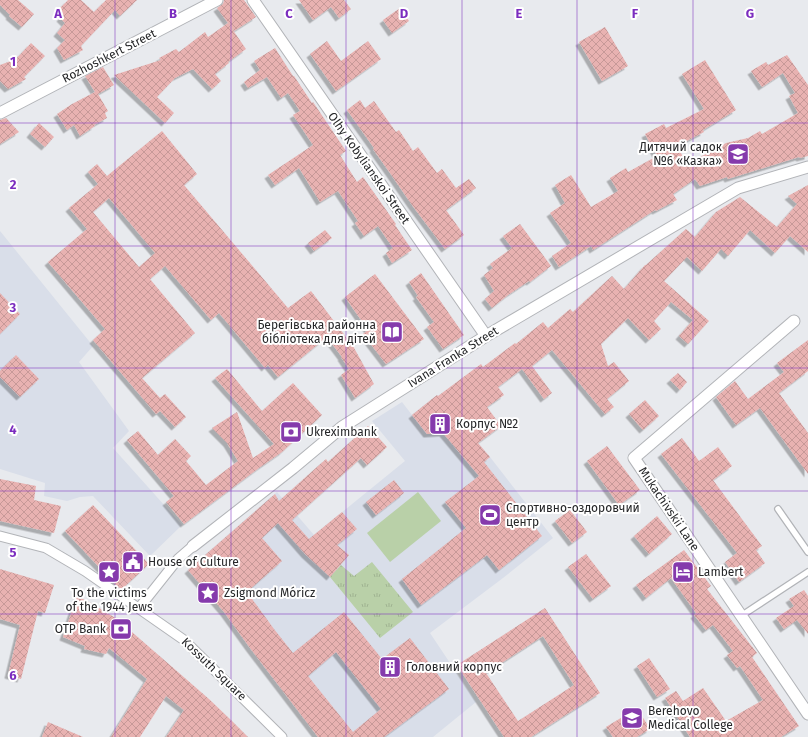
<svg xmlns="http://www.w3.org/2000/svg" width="808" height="737" font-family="'Fira Sans',sans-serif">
  <defs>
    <pattern id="grass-tufts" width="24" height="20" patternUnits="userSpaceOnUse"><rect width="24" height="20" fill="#b9d0a8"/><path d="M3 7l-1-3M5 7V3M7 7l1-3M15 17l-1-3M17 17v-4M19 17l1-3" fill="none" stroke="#9fb391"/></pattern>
    <pattern id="building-cross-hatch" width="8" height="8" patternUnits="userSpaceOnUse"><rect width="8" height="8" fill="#e8b2b1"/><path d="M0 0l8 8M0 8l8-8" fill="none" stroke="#c79998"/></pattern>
    <filter id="shadow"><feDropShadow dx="-3.5" dy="3.5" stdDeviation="0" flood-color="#0004"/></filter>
  </defs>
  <rect width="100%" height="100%" fill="#e8eaee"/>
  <g fill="#d9dee9">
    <path d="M0,231L93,346L79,362L129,431L113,448L182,525L150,556L93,496L80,497L67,501L44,496L45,483L0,469Z"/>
    <path d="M437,395L490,457L553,538L503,578L430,633L476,702L433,737H318L250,648L224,612L188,570L277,492L314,535L405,461L372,421L402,402L412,415Z"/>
  </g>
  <path fill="url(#grass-tufts)" d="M372,562L413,612L380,638L330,577L341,565L354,576Z"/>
  <path fill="#b9d0a8" d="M418,492L441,521L390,562L367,533Z"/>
  <g fill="url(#building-cross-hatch)" fill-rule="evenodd" filter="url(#shadow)">
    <path d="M0,0H18L34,14L22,27L9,16L10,15L0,5Z"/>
    <path d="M68,0H81L94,12L106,0H137L120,16L115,10L81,46L83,50L64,60L57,48L65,40L57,33L65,23L60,18L62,16L57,11Z"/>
    <path d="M224,0H244L256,17L234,31L217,8L223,4Z"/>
    <path d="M299,0H344L351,9L339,18L331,7L313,20Z"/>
    <path d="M400,8L409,21L392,33L383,20Z"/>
    <path d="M228,23L246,49L228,62L229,63L215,74L221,81L212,89L193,69L175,78L157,97L174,113L165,123L114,75L161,60L159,58L176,49L179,52L205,32L208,37Z"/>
    <path d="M605,27L628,66L602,81L579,42Z"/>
    <path d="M327,41L341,61L368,41L381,59L336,91L310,54Z"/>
    <path d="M31,43L45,56L24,77L26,79L8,89L0,81V65L16,59Z"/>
    <path d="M275,48L293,76H294L312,103L313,102L346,151L340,155L357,182L363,177L396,224L395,225L412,250L392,263L386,253L393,248L378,226L364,236L355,223L358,221L338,191L320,202L299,168L275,185L268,175L313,145L293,115L300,111L288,93L281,98L267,77L248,88L244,82L260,70L254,61Z"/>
    <path d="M787,55L808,85V156L800,158L799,157L728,179L727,177L700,186L695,179L673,194L677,200L656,211L655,210L593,250L591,246L559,267L552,256L571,243L550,213L565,203L555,185L571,175L591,207L618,191L610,178L626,168L628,172L657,156L645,134L664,124L666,128L704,109L682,74L705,60L736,110L703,130L704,132L677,146L687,164L726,143L748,138L760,131L762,134L798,113L789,96L795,93L783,73L762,87L751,71L766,62L768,65Z"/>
    <path d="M103,67L114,85L98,94L108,111L105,113L107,118L94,125L95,126L80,136L74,125L67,130L57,114L72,104L95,92L85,76Z"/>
    <path d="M360,100L365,108L374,101L396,132L399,130L413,151L418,147L437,173L442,169L456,188L469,179L476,188L446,210L464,235L445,249L412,205L390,173L373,149L374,148L347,110Z"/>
    <path d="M6,118L19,132L0,144V120Z"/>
    <path d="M39,123L54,137L45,147L30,134Z"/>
    <path d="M162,131L197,174L184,185L288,308L311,291L353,346L374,384L355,398L341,375L349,369L341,357H342L327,337L278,377L268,365L265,368L219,313L211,320L165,266L150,279L195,333L142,378L160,398L165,394L186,417L175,427L160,411L156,414L93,340L105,329L48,262L87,229L69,208L98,184L88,172L97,164L107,176ZM109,198L155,253L139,267L93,212Z"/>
    <path d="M808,185V252L790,236L775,253L750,230L728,256L721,249L702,271L687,257L664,281L709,321L688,344L679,336L693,320L671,302L654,321L661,329L649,340L628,318L601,344L608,366L614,362L629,381L607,399L614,407L605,414L552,350L532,366L552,393L544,399L522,369L498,387L504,395L487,407L501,426L478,443L490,457L484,462L542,536L499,570L487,555L421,605L402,579L466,528L445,502L479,476L443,433L427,434L412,415L437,395L438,396L481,364L483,367L515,343L516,344L543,322L548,328L570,309L573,312L612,276L624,289L645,265H646L686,229L695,237L716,212L740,197L777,227L797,204L788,196Z"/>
    <path d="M520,224L551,266L530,282L529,281L508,295L492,308L485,299L494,291L484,275L493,268L490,264L512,248L503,236Z"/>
    <path d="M325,230L332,238L314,251L308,243Z"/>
    <path d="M421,273L464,335L443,349L427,327L434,322L416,297L418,296L409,282Z"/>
    <path d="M375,274L424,339L386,364L363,334L368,330L345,297Z"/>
    <path d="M0,293L20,314L0,334Z"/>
    <path d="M808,340V371L779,393L808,433V474L760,408L736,425L716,397L735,381L748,399L784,372L777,363Z"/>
    <path d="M16,355L39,379L20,397L0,377V371Z"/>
    <path d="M227,369L262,411L293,383L322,415L282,452L259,468L184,524L166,502L174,496L127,440L138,431L158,455L175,439L191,456L186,461L206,485L238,461L227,443L212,428L237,412L253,458L274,444L215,378Z"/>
    <path d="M678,373L687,382L680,390L670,380Z"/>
    <path d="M645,400L659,416L643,430L629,414Z"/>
    <path d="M368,426L387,447L367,465L361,458L292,520L309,539L342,512L357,529L337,545L349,555L330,577L305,554L278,523L262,538L282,561L247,592L274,629L293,653L344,612L382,659L410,638L449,689L384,737H318L250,648L224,612L188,570L275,494L279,501L326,459L328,462ZM336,652L381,709L353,732L308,676Z"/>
    <path d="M682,438L699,461L718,447L732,466L713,480L762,546L756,550L765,563L739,582L725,562L737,553L661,454Z"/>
    <path d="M607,446L640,490L619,505L587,461Z"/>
    <path d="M0,479L36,486L34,500L61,506L54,533L0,521Z"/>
    <path d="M394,480L404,493L376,515L366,502Z"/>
    <path d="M93,505L149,564L122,589L118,587L65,531Z"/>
    <path d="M570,510L587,532L572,543L555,521Z"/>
    <path d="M657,516L672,534L649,554L634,536Z"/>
    <path d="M684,550L711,586L707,589L757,653L752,657L799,726L781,737H690L665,698L676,691L683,701L703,688L726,721L763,700L740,666L737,668L727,655L733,651L713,625L706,630L694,615L696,613L671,578L646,598L636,585Z"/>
    <path d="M586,554L611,586L593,599L568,567Z"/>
    <path d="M0,569L54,585L45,613L38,611L21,679L8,675L20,625L0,619Z"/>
    <path d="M804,590L808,596V634L797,620L784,629L776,618L794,606L789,599Z"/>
    <path d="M77,596L91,603L117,619L209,699L232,721L248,737H166L184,710L166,696L140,737H111L147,679L109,648L106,654L84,649L85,646L63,637Z"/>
    <path d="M545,608L600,693L531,737H504L457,665ZM543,636L574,685L518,721L486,673Z"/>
    <path d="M649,658L670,689L657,697L637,666Z"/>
    <path d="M637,708L650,729L637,737H613L606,727Z"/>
    <path d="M48,722L83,737H42Z"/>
  </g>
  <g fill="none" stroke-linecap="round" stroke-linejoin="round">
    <g stroke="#b2b4b8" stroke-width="8">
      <g id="service">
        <path d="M778,509L808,552"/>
        <path d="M741,616L808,572"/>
      </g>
    </g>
    <g stroke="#b2b4b8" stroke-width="11">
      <g id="pedestrian">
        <path d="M0,536L46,548L85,571L184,640L282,737"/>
        <path d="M139,608L178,559L193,546"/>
      </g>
    </g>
    <g stroke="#b2b4b8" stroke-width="13">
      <g id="minor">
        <path d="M253,0L486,336"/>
        <path d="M0,113L217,0"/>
        <path d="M794,321L634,458L808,714"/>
        <path d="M193,546L293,468L342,427L486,336L738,188L808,167"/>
      </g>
    </g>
    <use href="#service" stroke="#fff" stroke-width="5.5"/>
    <use href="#pedestrian" stroke="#fff" stroke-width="9"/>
    <use href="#minor" stroke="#fff" stroke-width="11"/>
  </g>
  <path fill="none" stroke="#7b2cbf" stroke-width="1" stroke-opacity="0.55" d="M115,0V737M231,0V737M346,0V737M462,0V737M577,0V737M693,0V737M0,123H808M0,246H808M0,368H808M0,491H808M0,614H808"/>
  <defs>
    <g id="school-square" transform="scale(1.15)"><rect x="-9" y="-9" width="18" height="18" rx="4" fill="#853aac" stroke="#fff"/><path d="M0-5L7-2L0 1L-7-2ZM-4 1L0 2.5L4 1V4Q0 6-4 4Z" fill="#fff"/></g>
    <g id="library-square" transform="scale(1.15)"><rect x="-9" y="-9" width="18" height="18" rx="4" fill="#853aac" stroke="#fff"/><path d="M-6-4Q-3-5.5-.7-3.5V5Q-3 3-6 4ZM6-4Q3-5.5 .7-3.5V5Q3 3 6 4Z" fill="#fff"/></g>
    <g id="building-square" transform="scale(1.15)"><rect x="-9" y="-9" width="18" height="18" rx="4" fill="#853aac" stroke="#fff"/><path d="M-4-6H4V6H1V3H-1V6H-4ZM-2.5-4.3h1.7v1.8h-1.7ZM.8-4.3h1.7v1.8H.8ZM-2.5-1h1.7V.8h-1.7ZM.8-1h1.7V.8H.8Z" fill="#fff"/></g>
    <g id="bank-square" transform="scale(1.15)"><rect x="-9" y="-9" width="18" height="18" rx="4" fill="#853aac" stroke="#fff"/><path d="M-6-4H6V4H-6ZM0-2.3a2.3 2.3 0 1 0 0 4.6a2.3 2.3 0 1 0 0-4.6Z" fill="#fff"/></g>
    <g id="stadium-square" transform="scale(1.15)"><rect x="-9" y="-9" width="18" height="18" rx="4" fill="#853aac" stroke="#fff"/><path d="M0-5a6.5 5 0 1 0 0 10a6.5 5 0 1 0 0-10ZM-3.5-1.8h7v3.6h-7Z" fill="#fff"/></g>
    <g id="civic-square" transform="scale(1.15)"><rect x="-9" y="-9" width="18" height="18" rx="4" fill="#853aac" stroke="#fff"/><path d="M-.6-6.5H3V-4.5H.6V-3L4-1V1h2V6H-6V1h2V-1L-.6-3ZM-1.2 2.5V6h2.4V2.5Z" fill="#fff"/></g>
    <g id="sight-square" transform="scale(1.15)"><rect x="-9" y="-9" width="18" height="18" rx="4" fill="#853aac" stroke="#fff"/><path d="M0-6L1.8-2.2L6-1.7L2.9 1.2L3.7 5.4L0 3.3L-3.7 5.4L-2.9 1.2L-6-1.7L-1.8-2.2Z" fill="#fff"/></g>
    <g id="hotel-square" transform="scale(1.15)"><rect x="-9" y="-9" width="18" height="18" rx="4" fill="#853aac" stroke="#fff"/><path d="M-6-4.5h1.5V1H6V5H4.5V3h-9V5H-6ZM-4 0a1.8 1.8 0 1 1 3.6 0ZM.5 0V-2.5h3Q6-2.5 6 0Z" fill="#fff"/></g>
    <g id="university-square" transform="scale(1.15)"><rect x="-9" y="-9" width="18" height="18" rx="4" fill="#853aac" stroke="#fff"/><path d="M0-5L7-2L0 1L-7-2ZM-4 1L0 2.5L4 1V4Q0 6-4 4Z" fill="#fff"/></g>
  </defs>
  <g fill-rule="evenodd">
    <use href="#school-square" x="738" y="154"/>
    <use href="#library-square" x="392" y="332"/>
    <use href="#building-square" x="440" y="424"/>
    <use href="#bank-square" x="291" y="432"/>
    <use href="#stadium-square" x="490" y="515"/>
    <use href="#civic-square" x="133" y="562"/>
    <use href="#sight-square" x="109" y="572"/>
    <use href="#hotel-square" x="683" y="572"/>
    <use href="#sight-square" x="208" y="593"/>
    <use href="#bank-square" x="121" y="629"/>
    <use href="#building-square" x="390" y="667"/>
    <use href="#university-square" x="632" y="718"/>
  </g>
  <g text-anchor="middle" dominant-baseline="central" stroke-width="4" stroke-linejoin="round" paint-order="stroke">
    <g font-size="12" fill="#262729" stroke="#fff">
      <text transform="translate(109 56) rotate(-27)">Rozhoshkert Street</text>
      <text transform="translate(369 168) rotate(55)">Olhy Kobylianskoi Street</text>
      <text transform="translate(453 357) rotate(-32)">Ivana Franka Street</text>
      <text transform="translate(669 509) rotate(56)">Mukachivskii Lane</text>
      <text transform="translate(214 669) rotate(44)">Kossuth Square</text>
    </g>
    <g font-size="12" fill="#262729" stroke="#fff" text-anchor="start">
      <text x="722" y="147" text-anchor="end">Дитячий садок<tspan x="722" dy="14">№6 «Казка»</tspan></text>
      <text x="376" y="325" text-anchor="end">Берегівська районна<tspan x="376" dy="14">бібліотека для дітей</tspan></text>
      <text x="456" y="424">Корпус №2</text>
      <text x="306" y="432">Ukreximbank</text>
      <text x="506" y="508">Спортивно-оздоровчий<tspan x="506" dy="14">центр</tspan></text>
      <text x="148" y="562">House of Culture</text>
      <text x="698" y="572">Lambert</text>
      <text x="109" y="593" text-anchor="middle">To the victims<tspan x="109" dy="14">of the 1944 Jews</tspan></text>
      <text x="224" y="593">Zsigmond Móricz</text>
      <text x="106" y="629" text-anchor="end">OTP Bank</text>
      <text x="406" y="667">Головний корпус</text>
      <text x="648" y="711">Berehovo<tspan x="648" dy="14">Medical College</tspan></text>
    </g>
  </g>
  <g font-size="13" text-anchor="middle" font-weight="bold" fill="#7b2cbf" stroke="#fff" stroke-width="4" stroke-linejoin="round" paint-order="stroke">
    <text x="58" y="18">A</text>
    <text x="173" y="18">B</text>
    <text x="289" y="18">C</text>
    <text x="404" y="18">D</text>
    <text x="519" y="18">E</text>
    <text x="635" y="18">F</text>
    <text x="750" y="18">G</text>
    <text x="13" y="66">1</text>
    <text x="13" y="189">2</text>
    <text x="13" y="312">3</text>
    <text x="13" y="434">4</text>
    <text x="13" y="557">5</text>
    <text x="13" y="680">6</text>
  </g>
</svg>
